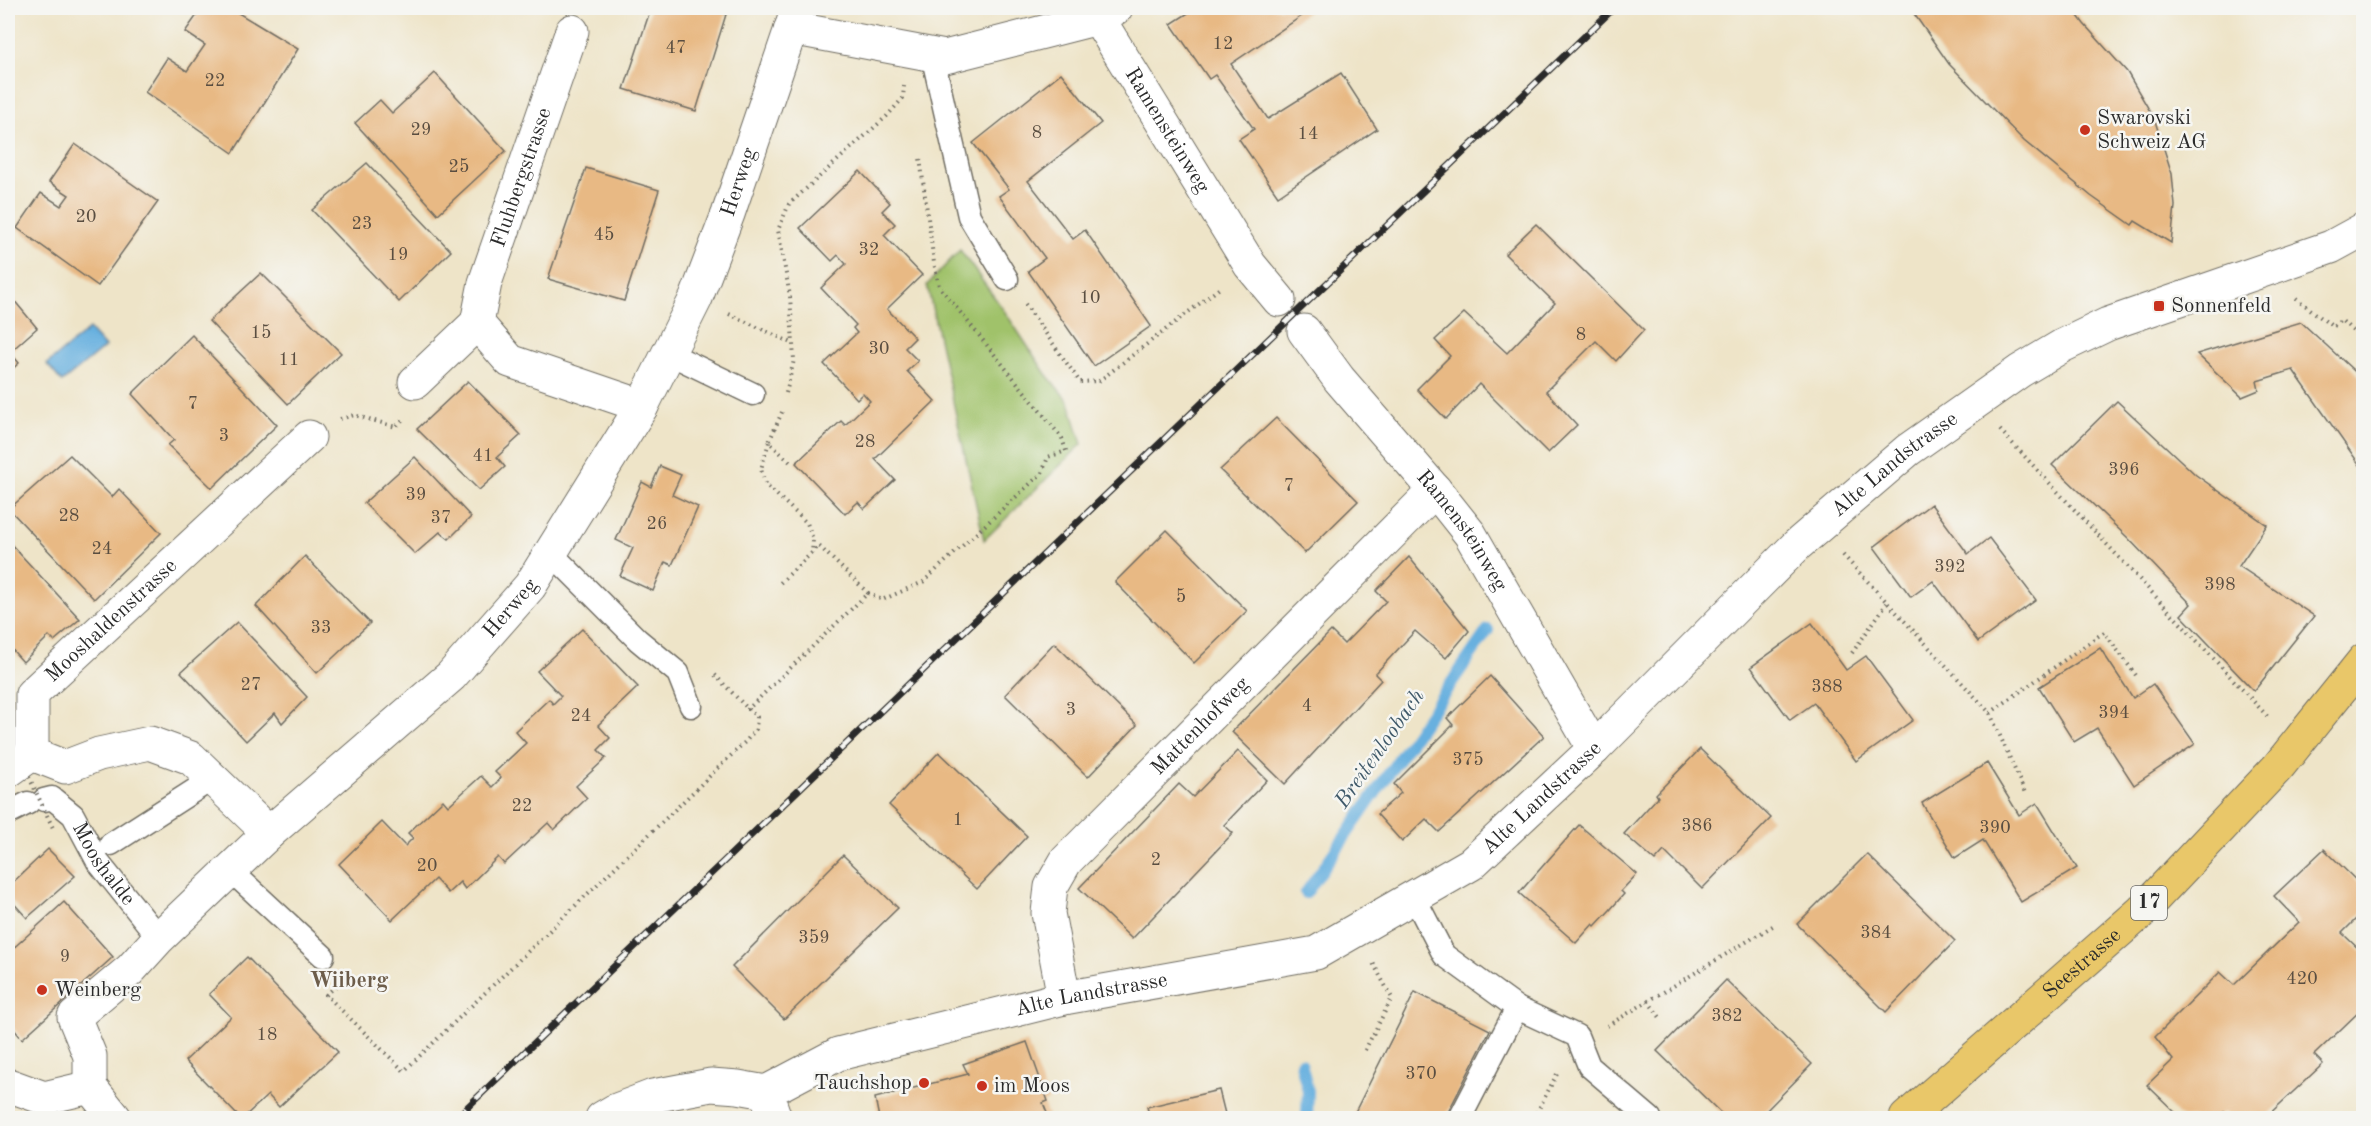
<svg xmlns="http://www.w3.org/2000/svg" width="2371" height="1126" font-family="'Old Standard TT',serif">
  <rect width="100%" height="100%" fill="#f6f6f2"/>
  <filter id="ink" filterUnits="userSpaceOnUse"><feTurbulence type="fractalNoise" baseFrequency=".0167" numOctaves="2"/><feDisplacementMap in="SourceGraphic" scale="12" xChannelSelector="R" yChannelSelector="G"/><feConvolveMatrix kernelMatrix="1 2 1 2 8 2 1 2 1" color-interpolation-filters="sRGB"/></filter>
  <filter id="wash" filterUnits="userSpaceOnUse"><feTurbulence type="fractalNoise" baseFrequency=".008" numOctaves="4" result="noise"/><feDisplacementMap in="SourceGraphic" scale="24" xChannelSelector="R" yChannelSelector="G"/><feGaussianBlur stdDeviation="1.35" result="paint"/><feColorMatrix in="noise" values="0 0 0 0 0 0 0 0 0 0 0 0 0 0 0 0 0 1.4 0 .05"/><feComposite in="paint" operator="in"/></filter>
  <g filter="url(#wash)">
    <rect width="100%" height="100%" fill="#eee4c8"/>
    <path fill="#a0c26b" stroke="#66764b" stroke-width="1.5" d="M960,250L1005,312L1046,374L1069,402L1082,444L984,540L927,285Z"/>
    <path fill="#68b0df" stroke="#4a6e85" stroke-width="1.5" d="M89,329L105,347L62,382L47,364Z"/>
    <g fill="none" stroke-linecap="round" stroke-linejoin="round">
      <g stroke="#68b0df" stroke-width="12">
        <path d="M1306,893L1488,630"/>
        <path d="M1301,1063L1308,1091L1307,1118"/>
      </g>
    </g>
    <g id="blocks">
      <g fill="#e8b984">
        <path d="M202,8H230L298,49L233,153L145,92L167,58L187,71L205,45L185,32Z"/>
        <path d="M651,8H728L696,111L624,89Z"/>
        <path d="M1196,8H1311L1312,9L1231,64L1268,119L1341,73L1377,129L1278,196L1239,139L1254,129L1215,75L1209,79L1171,24Z"/>
        <path d="M1910,8H2072L2084,24L2127,72L2154,118L2172,174L2175,206L2171,243L2135,221L2132,225L2091,196L2024,141L1949,64Z"/>
        <path d="M2340,8H2364V15L2350,12Z"/>
        <path d="M435,73L506,151L438,214L355,123L380,100L392,113Z"/>
        <path d="M1061,73L1101,123L1028,181L1073,239L1085,230L1151,326L1094,366L1028,271L1045,258L999,196L1009,189L973,143Z"/>
        <path d="M75,144L158,202L98,286L17,228L41,193L61,206L69,195L49,182Z"/>
        <path d="M367,163L451,251L399,302L312,210Z"/>
        <path d="M586,168L659,190L624,301L548,279Z"/>
        <path d="M860,171L890,203L882,211L895,224L884,235L922,275L887,309L915,338L905,348L918,361L907,371L935,401L875,459L895,480L864,509L858,502L845,514L796,463L841,421L845,425L870,401L863,393L857,399L824,364L857,333L853,328L856,325L821,288L846,264L838,255L832,261L800,228Z"/>
        <path d="M1536,224L1644,330L1616,361L1596,341L1546,391L1577,425L1548,453L1479,384L1446,419L1417,389L1450,356L1435,340L1464,313L1507,353L1555,303L1505,254Z"/>
        <path d="M261,273L341,353L288,404L209,321Z"/>
        <path d="M8,293L37,328L10,352L19,363L8,373Z"/>
        <path d="M2301,322L2364,380V471L2293,370L2257,381L2259,390L2242,397L2197,354Z"/>
        <path d="M192,335L277,425L212,488L168,445L174,440L132,394Z"/>
        <path d="M468,381L521,435L497,457L505,467L479,490L417,429Z"/>
        <path d="M2117,401L2196,475L2267,525L2239,566L2314,616L2254,691L2181,615L2191,604L2128,538L2052,465Z"/>
        <path d="M1276,418L1358,501L1305,553L1220,470Z"/>
        <path d="M70,455L112,497L119,489L161,533L94,599L9,509Z"/>
        <path d="M415,457L471,517L449,539L440,532L415,554L364,503Z"/>
        <path d="M660,466L681,475L672,495L698,507L672,565L665,562L653,591L620,576L633,548L616,540L642,482L651,487Z"/>
        <path d="M1931,504L1968,554L1989,538L2036,600L1978,642L1933,581L1911,597L1874,547Z"/>
        <path d="M1167,530L1247,611L1194,663L1115,582Z"/>
        <path d="M8,541L80,619L54,641L49,636L23,662L8,645Z"/>
        <path d="M305,556L370,623L317,673L256,606Z"/>
        <path d="M1409,557L1469,631L1446,658L1415,631L1375,674L1381,680L1285,784L1232,732L1331,631L1344,644L1386,601L1376,591Z"/>
        <path d="M237,622L307,697L282,723L275,713L246,741L181,672Z"/>
        <path d="M1812,623L1846,670L1866,656L1913,720L1856,761L1814,703L1790,720L1751,667Z"/>
        <path d="M582,629L638,687L598,725L610,738L598,750L606,758L576,786L587,798L554,830L548,823L504,864L498,857L465,889L460,882L448,893L435,879L392,920L339,864L382,822L405,846L413,838L408,833L443,800L448,806L481,776L492,787L501,778L495,772L526,743L515,731L549,699L553,704L561,696L537,671Z"/>
        <path d="M1054,643L1137,725L1088,777L1005,695Z"/>
        <path d="M2100,648L2133,698L2153,684L2195,744L2134,785L2097,728L2074,742L2039,687Z"/>
        <path d="M1490,676L1544,736L1439,832L1426,819L1402,842L1377,814L1401,793L1394,784L1453,725L1447,718Z"/>
        <path d="M1700,749L1771,818L1702,889L1664,851L1655,861L1624,834L1658,797L1656,794Z"/>
        <path d="M1238,751L1267,780L1224,825L1233,833L1132,939L1079,888L1179,784L1193,797Z"/>
        <path d="M939,752L1027,836L977,889L889,805Z"/>
        <path d="M1987,763L2019,815L2037,803L2077,868L2021,902L1983,840L1955,858L1922,803Z"/>
        <path d="M1579,825L1637,874L1621,891L1624,894L1610,910L1595,926L1593,924L1576,943L1519,893Z"/>
        <path d="M48,849L75,876L27,918L8,897V887Z"/>
        <path d="M2324,849L2364,888V911L2342,933L2364,954V1007L2314,1055L2323,1064L2265,1118H2230L2224,1112L2216,1118H2181L2147,1085L2173,1060L2155,1037L2220,972L2234,985L2299,922L2274,896Z"/>
        <path d="M1867,854L1955,941L1886,1012L1797,924Z"/>
        <path d="M843,855L898,908L784,1019L732,967Z"/>
        <path d="M64,902L113,957L22,1039L8,1022V953Z"/>
        <path d="M247,957L338,1052L279,1107L268,1095L243,1118H240L185,1061L231,1017L209,994Z"/>
        <path d="M1726,980L1812,1064L1759,1118H1726L1657,1051Z"/>
        <path d="M1415,992L1490,1030L1445,1118H1352Z"/>
        <path d="M1027,1042L1048,1101L1043,1103L1049,1118H879L875,1098L968,1074L963,1064Z"/>
        <path d="M1219,1090L1226,1118H1150L1147,1107Z"/>
      </g>
    </g>
  </g>
  <g filter="url(#ink)">
    <use href="#blocks" fill-opacity="0" stroke="#6f6c62" stroke-width="1.5"/>
    <g fill="none" stroke-linecap="round" stroke-linejoin="round">
      <g stroke="#6f6c62" stroke-width="25">
        <g id="lane">
          <path d="M932,54L969,216L1007,279"/>
          <path d="M668,353L753,394"/>
          <path d="M551,553L638,640L678,673L691,706"/>
          <path id="s1" d="M44,800L52,798L73,815L98,862L159,938"/>
          <path d="M8,813L28,803"/>
          <path d="M111,844L212,779"/>
          <path d="M230,870L323,956"/>
          <path d="M1414,897L1444,955L1517,1008L1460,1118"/>
          <path d="M1517,1008L1577,1036L1589,1066L1650,1118"/>
        </g>
      </g>
      <g stroke="#6f6c62" stroke-width="35">
        <g id="street">
          <path id="s2" d="M1098,18L1250,265L1279,300"/>
          <path d="M791,28L945,57L1098,18L1116,8"/>
          <path d="M477,323L510,361L642,406"/>
          <path id="s3" d="M1304,331L1339,379L1435,490L1470,534L1594,749"/>
          <path id="s4" d="M415,382L477,323L485,283L572,31"/>
          <path id="s5" d="M32,754V694L309,437"/>
          <path d="M32,754L65,767L99,754L150,743L191,758L269,833"/>
          <path d="M8,771L32,754"/>
          <path id="s6" d="M1064,998L1048,913L1051,887L1066,861L1435,490"/>
          <path id="s7" d="M90,1087V1056L74,1017L130,970L159,938L269,833L451,676L530,586L642,406L696,298L728,214L798,8"/>
          <path d="M90,1087L115,1118"/>
          <path d="M8,1090L11,1086L44,1098L90,1087"/>
          <path d="M766,1092L775,1118"/>
          <path id="s8" d="M602,1118L614,1111L653,1096L711,1085L738,1087L766,1092L838,1054L1064,998L1316,953L1471,864L1594,749L1797,545L1908,450L2020,371L2062,346L2108,324L2331,247L2364,229"/>
        </g>
      </g>
      <g stroke="#6f6c62" stroke-width="35">
        <g id="primary">
          <path id="s9" d="M1906,1118L2141,912L2278,767L2364,660"/>
        </g>
      </g>
      <g stroke="#6f6c62" stroke-width="4" stroke-dasharray="1.5 4.5" stroke-linecap="butt">
        <path d="M2296,298L2333,327L2341,320L2364,341"/>
        <path d="M1025,304L1080,382L1099,381L1221,287"/>
        <path d="M729,314L794,344"/>
        <path d="M786,393L794,360L790,296L778,230L789,204L887,116L903,98L904,86"/>
        <path d="M782,412L769,442L792,464"/>
        <path d="M340,419L354,415L396,427L404,418"/>
        <path d="M2000,430L2269,718"/>
        <path d="M769,442L761,469L765,484L807,523L813,539L812,553"/>
        <path d="M1843,555L1990,713L2026,795"/>
        <path d="M868,593L882,600L923,582L1042,473L1048,457L1066,451L1062,438L939,286L934,263L920,158"/>
        <path d="M1852,653L1887,603"/>
        <path d="M715,675L748,709"/>
        <path d="M1990,713L2104,632L2138,678"/>
        <path d="M336,986L326,995L404,1071L746,741L756,729L757,717L748,709L868,593L819,546L780,583"/>
        <path d="M1648,1001L1662,1020"/>
        <path d="M1607,1026L1776,924"/>
        <path d="M1365,1050L1392,998L1373,963"/>
        <path d="M1534,1118L1557,1074"/>
      </g>
      <use href="#lane" stroke="#fff" stroke-width="22"/>
      <use href="#street" stroke="#fff" stroke-width="33"/>
      <use href="#primary" stroke="#e9c769" stroke-width="33"/>
      <g stroke="#2b2b2b" stroke-width="7">
        <path id="rail" d="M456,1118L1614,8"/>
      </g>
      <use href="#rail" stroke="#f6f6f2" stroke-width="4.5" stroke-dasharray="14" stroke-linecap="butt"/>
      <path stroke="#6f6c62" stroke-width="4" stroke-dasharray="1.5 4.5" stroke-linecap="butt" d="M29,777L53,828"/>
    </g>
  </g>
  <g fill="#c8321e" stroke="#f6f6f2" stroke-width="2">
    <circle cx="2085" cy="130" r="6"/>
    <rect x="2153" y="300" width="12" height="12" rx="3"/>
    <circle cx="42" cy="990" r="6"/>
    <circle cx="924" cy="1083" r="6"/>
    <circle cx="982" cy="1086" r="6"/>
  </g>
  <g text-anchor="middle" dominant-baseline="central" stroke-width="5" stroke-linejoin="round" paint-order="stroke">
    <g font-size="18" fill="#5a4e41">
      <text x="1223" y="44">12</text>
      <text x="676" y="48">47</text>
      <text x="215" y="81">22</text>
      <text x="421" y="130">29</text>
      <text x="1037" y="133">8</text>
      <text x="1308" y="134">14</text>
      <text x="459" y="167">25</text>
      <text x="86" y="217">20</text>
      <text x="362" y="224">23</text>
      <text x="604" y="235">45</text>
      <text x="869" y="250">32</text>
      <text x="398" y="255">19</text>
      <text x="1090" y="298">10</text>
      <text x="261" y="333">15</text>
      <text x="1581" y="335">8</text>
      <text x="879" y="349">30</text>
      <text x="289" y="360">11</text>
      <text x="193" y="404">7</text>
      <text x="224" y="436">3</text>
      <text x="865" y="442">28</text>
      <text x="483" y="456">41</text>
      <text x="2124" y="470">396</text>
      <text x="1289" y="486">7</text>
      <text x="416" y="495">39</text>
      <text x="69" y="516">28</text>
      <text x="441" y="518">37</text>
      <text x="657" y="524">26</text>
      <text x="102" y="549">24</text>
      <text x="1950" y="567">392</text>
      <text x="2220" y="585">398</text>
      <text x="1181" y="597">5</text>
      <text x="321" y="628">33</text>
      <text x="251" y="685">27</text>
      <text x="1827" y="687">388</text>
      <text x="1307" y="706">4</text>
      <text x="1071" y="710">3</text>
      <text x="2114" y="713">394</text>
      <text x="581" y="716">24</text>
      <text x="1468" y="760">375</text>
      <text x="522" y="806">22</text>
      <text x="958" y="820">1</text>
      <text x="1697" y="826">386</text>
      <text x="1995" y="828">390</text>
      <text x="1156" y="860">2</text>
      <text x="427" y="866">20</text>
      <text x="1876" y="933">384</text>
      <text x="814" y="938">359</text>
      <text x="65" y="957">9</text>
      <text x="2302" y="979">420</text>
      <text x="1727" y="1016">382</text>
      <text x="267" y="1035">18</text>
      <text x="1421" y="1074">370</text>
    </g>
    <rect fill="#f6f6f2" stroke="#686867" stroke-width="1.5" x="2131" y="886" width="36" height="34" rx="4.5"/>
    <g font-size="20" font-weight="bold" fill="#2b2b2b">
      <text x="2149" y="903">17</text>
    </g>
    <g font-size="21" fill="#2b2b2b" stroke="#f6f6f2" text-anchor="start">
      <text x="2097" y="118">Swarovski<tspan x="2097" dy="24">Schweiz AG</tspan></text>
      <text x="2171" y="306">Sonnenfeld</text>
      <text x="54" y="990">Weinberg</text>
      <text x="912" y="1083" text-anchor="end">Tauchshop</text>
      <text x="994" y="1086">im Moos</text>
    </g>
    <g font-size="21" fill="#2b2b2b" stroke="#f6f6f2">
      <text stroke="none"><textPath href="#s2" startOffset="132">Ramensteinweg</textPath></text>
      <text stroke="none"><textPath href="#s4" startOffset="238">Fluhbergstrasse</textPath></text>
      <text stroke="none"><textPath href="#s7" startOffset="1158">Herweg</textPath></text>
      <text stroke="none"><textPath href="#s8" startOffset="1502">Alte Landstrasse</textPath></text>
      <text stroke="none"><textPath href="#s3" startOffset="255">Ramensteinweg</textPath></text>
      <text stroke="none"><textPath href="#s7" startOffset="672">Herweg</textPath></text>
      <text stroke="none"><textPath href="#s5" startOffset="168">Mooshaldenstrasse</textPath></text>
      <text stroke="none"><textPath href="#s6" startOffset="333">Mattenhofweg</textPath></text>
      <text stroke="none"><textPath href="#s8" startOffset="1016">Alte Landstrasse</textPath></text>
      <text stroke="none"><textPath href="#s1" startOffset="93">Mooshalde</textPath></text>
      <text stroke="none"><textPath href="#s9" startOffset="234">Seestrasse</textPath></text>
      <text stroke="none"><textPath href="#s8" startOffset="512">Alte Landstrasse</textPath></text>
    </g>
    <g font-size="22" font-style="italic" fill="#405a6a" stroke="#f6f6f2">
      <text transform="translate(1380 749) rotate(-55)">Breitenloobach</text>
    </g>
    <g font-size="22" font-weight="bold" fill="#6d5d4a" stroke="#f6f6f2">
      <text x="349" y="981">Wiiberg</text>
    </g>
  </g>
  <rect width="2371" height="1126" fill="none" stroke="#f6f6f2" stroke-width="30"/>
</svg>
